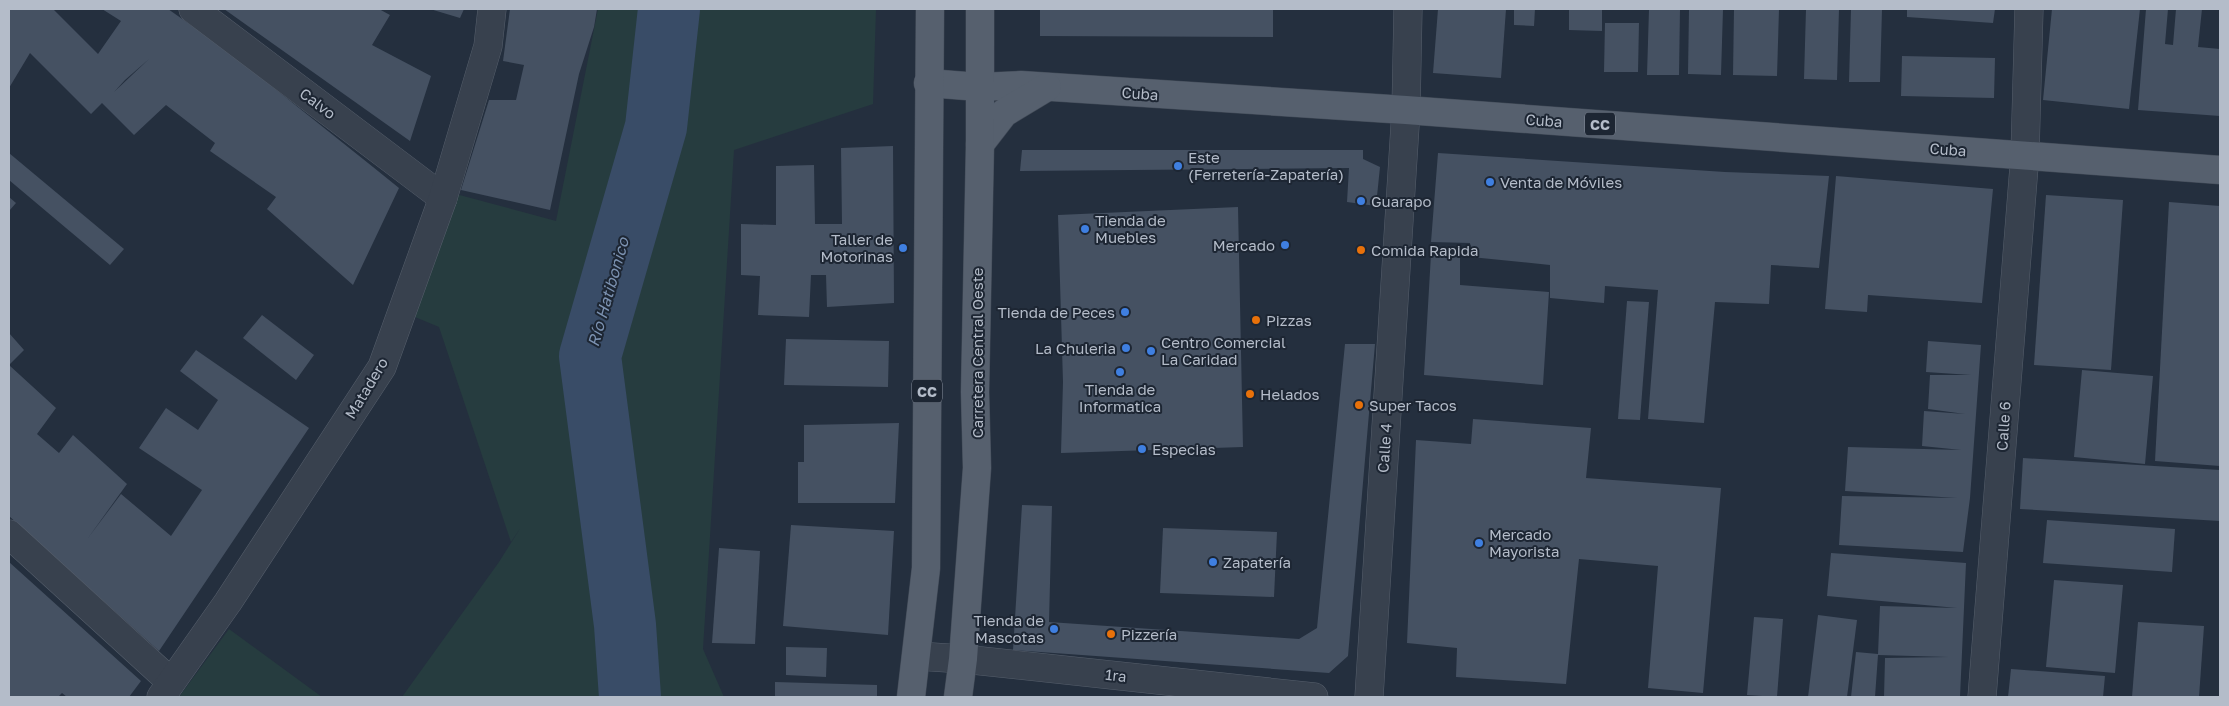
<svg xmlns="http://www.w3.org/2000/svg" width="2229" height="706" font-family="'Golos Text',sans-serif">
  <rect width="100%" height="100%" fill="#242f3e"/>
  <g fill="#263c3f">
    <path d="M598,9H876L873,104L734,150L703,649L724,697H402L499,562L521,527L511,542L439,327L415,317L452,193L556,221Z"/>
    <path d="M229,629L322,697H179Z"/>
  </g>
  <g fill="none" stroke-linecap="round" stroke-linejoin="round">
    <path stroke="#394c67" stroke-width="62" d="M630,697L625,625L590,356L656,127L669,9"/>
  </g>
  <g fill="#455162" fill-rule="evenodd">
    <path d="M9,9H53L98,54L121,21L102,9H168L225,49L373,167L399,188L353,285L267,209L276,197L210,151L215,143L166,105L134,135L102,103L91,114L30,53L9,88ZM149,59L114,92L125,80Z"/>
    <path d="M224,9H379L390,15L372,45L431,76L410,141Z"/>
    <path d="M430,9H464L460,18Z"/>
    <path d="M510,9H597L594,27L579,74L550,210L461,190L489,100H516L524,65L503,61Z"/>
    <path d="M1040,9H1273V37L1040,36Z"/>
    <path d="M1438,9H1506L1501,78L1433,73Z"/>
    <path d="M1514,9H1535L1534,26L1514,25Z"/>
    <path d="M1569,9H1602V31L1569,30Z"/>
    <path d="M1649,9H1680L1679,75H1647Z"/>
    <path d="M1689,9H1723L1721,75L1688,74Z"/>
    <path d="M1734,9H1779L1777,76L1733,75Z"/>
    <path d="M1806,9H1839L1837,80L1804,79Z"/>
    <path d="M1851,9H1882L1880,82H1849Z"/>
    <path d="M1907,9H1995L1993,23L1907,17Z"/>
    <path d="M2052,9H2140L2129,109L2043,100Z"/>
    <path d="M2146,9H2168L2165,44L2173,45L2176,9H2202L2198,47L2220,49V116L2138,110Z"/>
    <path d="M1605,23H1639L1638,72H1604Z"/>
    <path d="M1902,56L1995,58L1994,98L1901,96Z"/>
    <path d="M893,146L894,303L827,307L826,275H811L809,317L758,315L760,276L741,275V224L776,225V166L814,165L815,224H842L841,148Z"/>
    <path d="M1022,150H1363V159L1380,167L1376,206L1347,202L1349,168L1020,171Z"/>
    <path d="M9,153L124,249L110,265L9,180Z"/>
    <path d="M1438,153L1725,172L1829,176L1819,268L1771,265L1769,304L1715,302L1704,423L1648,419L1658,290L1605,286L1604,303L1550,298V265L1471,257L1470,243L1431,242Z"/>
    <path d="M1836,176L1993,189L1982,303L1868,295L1867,312L1825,309Z"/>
    <path d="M2046,195L2123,200L2111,370L2034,365Z"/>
    <path d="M9,197L16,203L9,211Z"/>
    <path d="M2169,202L2220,206V466L2155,461Z"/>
    <path d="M1238,207L1243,447L1061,453L1063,382L1058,215Z"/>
    <path d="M1431,254L1460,255V285L1549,292L1543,385L1424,375Z"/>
    <path d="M1627,301L1649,302L1640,420L1618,419Z"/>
    <path d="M262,315L314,355L296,380L243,338Z"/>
    <path d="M9,333L24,350L9,365L56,408L37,434L59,453L73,435L127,484L88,538L121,494L171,536L202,490L139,448L166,408L198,430L218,400L180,371L196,350L309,428L159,651L9,516Z"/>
    <path d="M786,339L889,341L888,387L784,385Z"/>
    <path d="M1928,341L1981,345L1970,498L1963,552L1839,545L1842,496L1957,498L1845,491L1848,447L1961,450L1922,446L1924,411L1965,414L1928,409L1930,375H1971L1926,372Z"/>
    <path d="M1345,344H1375L1348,656L1329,673L1013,650L1022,505L1052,506L1049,622L1299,639L1317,628Z"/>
    <path d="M2082,370L2153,376L2145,464L2074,457Z"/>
    <path d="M1473,419L1591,428L1586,478L1721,488L1703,693L1648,688L1658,566L1579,559L1566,684L1456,677L1457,648L1407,643L1416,440L1471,444Z"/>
    <path d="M899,423L895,503H798V462H804V425Z"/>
    <path d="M2023,458L2220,470V521L2020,509Z"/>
    <path d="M2047,520L2175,529L2172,572L2043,563Z"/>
    <path d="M791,525L894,531L888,635L783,626Z"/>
    <path d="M1163,528L1277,532L1274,597L1160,593Z"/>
    <path d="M719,548L760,551L755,644L712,643Z"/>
    <path d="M1831,553L1966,563L1960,697H1884L1885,658L1948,657L1878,655L1875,697H1851L1856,652L1878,654L1880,606L1957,608L1827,596Z"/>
    <path d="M9,562L141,681L129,697H67L62,693L58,697H9Z"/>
    <path d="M2054,580L2123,585L2115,673L2046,667Z"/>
    <path d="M1818,615L1857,620L1847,697H1808Z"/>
    <path d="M1754,617L1783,619L1777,697L1747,695Z"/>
    <path d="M2138,622L2204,626L2199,697H2132Z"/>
    <path d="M786,647L827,648L826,677L786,675Z"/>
    <path d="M2011,669L2105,676L2103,697H2008Z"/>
    <path d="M775,682L877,685V697H775Z"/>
  </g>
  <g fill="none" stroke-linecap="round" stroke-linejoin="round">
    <g stroke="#565f6c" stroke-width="29">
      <g id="minor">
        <path d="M193,9L443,198"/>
        <path d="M9,534L171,682"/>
        <path d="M917,656L963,659L1314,697"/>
        <path d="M161,697L228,602L382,367L443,198L488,46L492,9"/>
        <path d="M1369,697L1406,110L1408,9"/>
        <path d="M1982,697L2025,154L2029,9"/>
      </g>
    </g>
    <g stroke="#414a57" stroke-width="29">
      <g id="major">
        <path d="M928,83L979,87L1021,85L1406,110L2220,170"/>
        <path d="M980,144L1004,113L1047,87"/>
        <path d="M911,697L926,568L930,9"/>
        <path d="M958,697L963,659L977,468L975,392L980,144V9"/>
      </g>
    </g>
    <use href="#minor" stroke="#38414e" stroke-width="28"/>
    <use href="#major" stroke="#56606e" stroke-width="28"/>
  </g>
  <g fill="#3f7fe0" stroke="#1d2633" stroke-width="2">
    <circle cx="1178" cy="166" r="5"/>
    <circle cx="1490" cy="182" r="5"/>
    <circle cx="1361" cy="201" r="5"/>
    <circle cx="1085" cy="229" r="5"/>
    <circle cx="1285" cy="245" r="5"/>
    <circle cx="903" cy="248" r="5"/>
    <circle cx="1125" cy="312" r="5"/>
    <circle cx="1126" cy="348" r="5"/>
    <circle cx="1151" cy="351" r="5"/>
    <circle cx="1120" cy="372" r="5"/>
    <circle cx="1142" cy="449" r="5"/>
    <circle cx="1479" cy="543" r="5"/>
    <circle cx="1213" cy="562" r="5"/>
    <circle cx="1054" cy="629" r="5"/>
  </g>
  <g fill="#e8710a" stroke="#1d2633" stroke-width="2">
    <circle cx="1361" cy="250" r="5"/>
    <circle cx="1256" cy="320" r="5"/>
    <circle cx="1250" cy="394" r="5"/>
    <circle cx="1359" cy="405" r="5"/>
    <circle cx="1111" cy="634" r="5"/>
  </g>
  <g text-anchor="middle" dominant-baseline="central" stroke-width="4" stroke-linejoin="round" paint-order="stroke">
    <g fill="#1d2633" stroke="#878f9c" stroke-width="1">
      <rect x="1585" y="112.5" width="30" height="23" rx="4"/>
      <rect x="912" y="379.5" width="30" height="23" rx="4"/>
    </g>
    <g font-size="14" font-weight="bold" fill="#b4bcc9">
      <text x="1600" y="124">CC</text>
      <text x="927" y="391">CC</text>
    </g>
    <g font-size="15" fill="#b4bcc9" stroke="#1d2633">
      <text transform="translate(1140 93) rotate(4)">Cuba</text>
      <text transform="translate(318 103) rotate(37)">Calvo</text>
      <text transform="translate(1544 120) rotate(4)">Cuba</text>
      <text transform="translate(1948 149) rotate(4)">Cuba</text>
      <text transform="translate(977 353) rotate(-90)">Carretera Central Oeste</text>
      <text transform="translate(366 388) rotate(-59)">Matadero</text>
      <text transform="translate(2003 426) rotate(-86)">Calle 6</text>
      <text transform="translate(1384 448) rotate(-86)">Calle 4</text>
      <text transform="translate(1116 675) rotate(6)">1ra</text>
    </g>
    <g font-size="15" fill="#b4bcc9" stroke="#1d2633" text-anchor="start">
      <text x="1188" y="157">Este<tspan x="1188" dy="17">(Ferretería-Zapatería)</tspan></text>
      <text x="1500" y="182">Venta de Móviles</text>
      <text x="1371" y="201">Guarapo</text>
      <text x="1095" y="220">Tienda de<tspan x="1095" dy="17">Muebles</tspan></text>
      <text x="893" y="239" text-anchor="end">Taller de<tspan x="893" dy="17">Motorinas</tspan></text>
      <text x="1275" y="245" text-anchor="end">Mercado</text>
      <text x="1371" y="250">Comida Rapida</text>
      <text x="1115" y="312" text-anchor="end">Tienda de Peces</text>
      <text x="1266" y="320">Pizzas</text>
      <text x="1161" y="342">Centro Comercial<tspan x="1161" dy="17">La Caridad</tspan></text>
      <text x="1116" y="348" text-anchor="end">La Chuleria</text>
      <text x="1120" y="389" text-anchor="middle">Tienda de<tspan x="1120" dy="17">Informatica</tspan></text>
      <text x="1260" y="394">Helados</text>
      <text x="1369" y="405">Super Tacos</text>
      <text x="1152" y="449">Especias</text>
      <text x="1489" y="534">Mercado<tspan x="1489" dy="17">Mayorista</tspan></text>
      <text x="1223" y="562">Zapatería</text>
      <text x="1044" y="620" text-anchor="end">Tienda de<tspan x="1044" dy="17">Mascotas</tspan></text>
      <text x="1121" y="634">Pizzería</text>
    </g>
    <g font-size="16" font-style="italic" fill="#7c92b1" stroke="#1d2633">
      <text transform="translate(608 292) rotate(-74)">Río Hatibonico</text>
    </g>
  </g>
  <rect width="2229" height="706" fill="none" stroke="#b4bcc9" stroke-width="20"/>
</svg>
